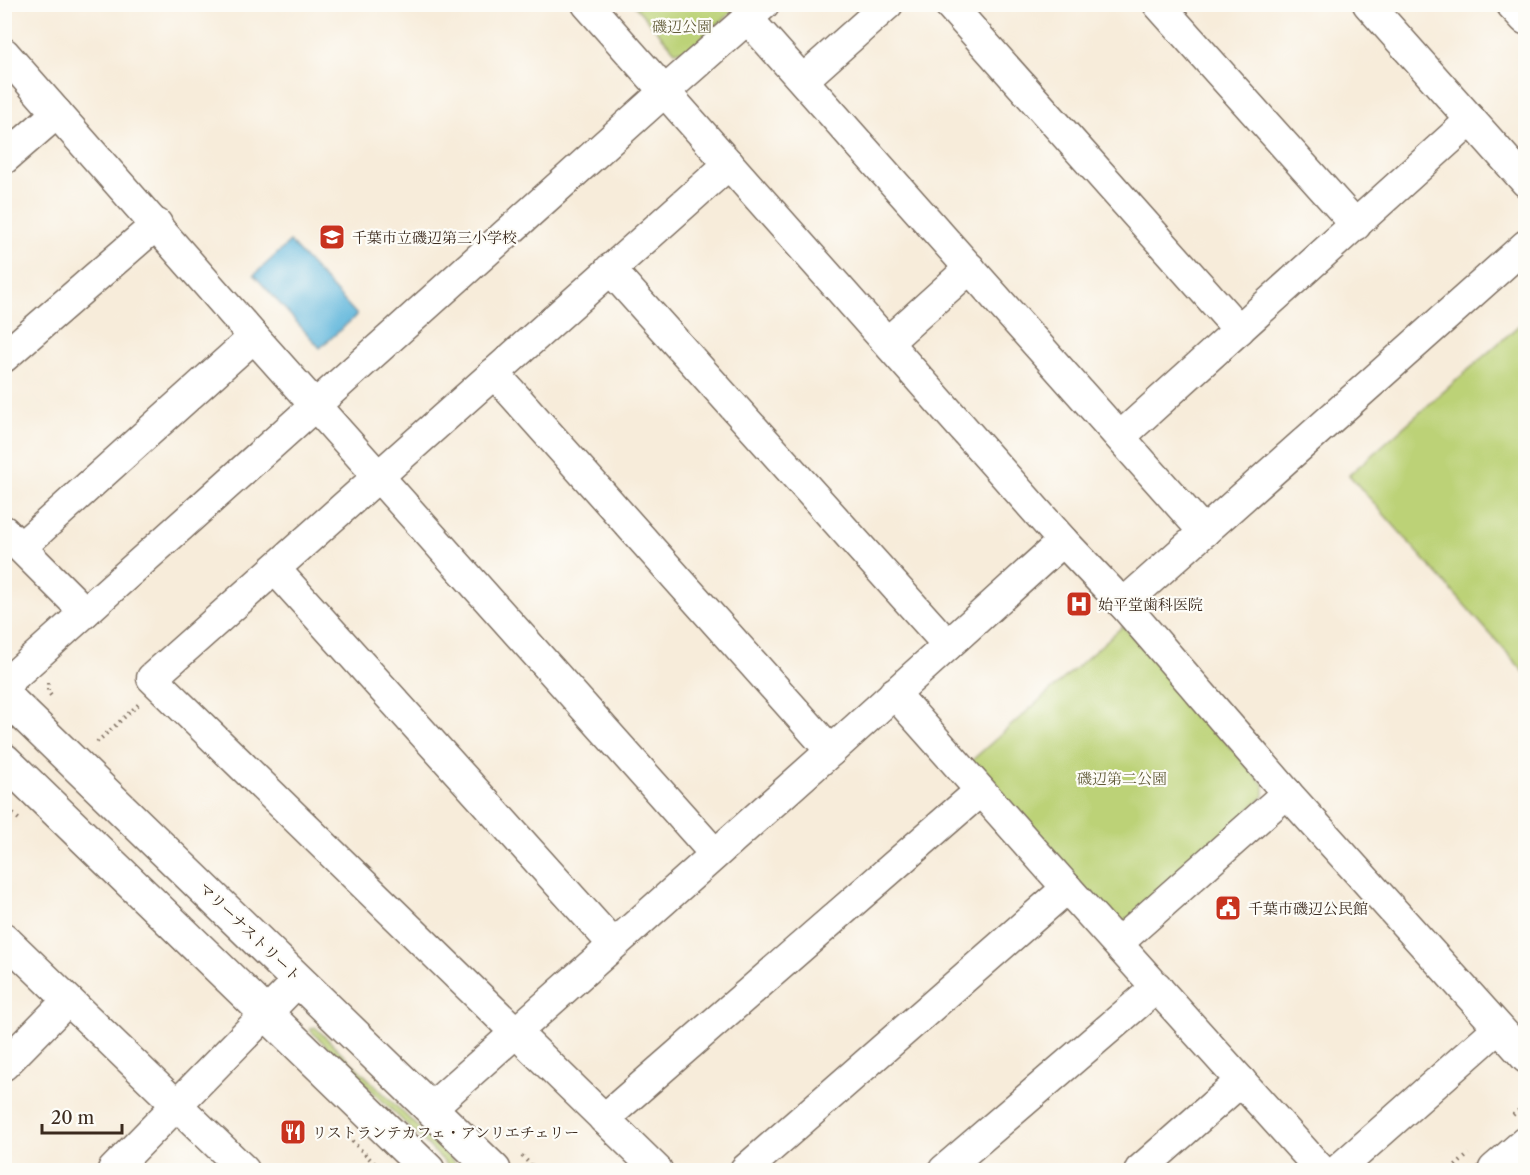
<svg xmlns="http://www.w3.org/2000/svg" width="1530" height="1175" font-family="'Libre Caslon Text','Noto Serif JP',serif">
  <rect width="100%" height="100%" fill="#fdfcf7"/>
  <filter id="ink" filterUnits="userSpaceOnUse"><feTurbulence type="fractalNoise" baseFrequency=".0167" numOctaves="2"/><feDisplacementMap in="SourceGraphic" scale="12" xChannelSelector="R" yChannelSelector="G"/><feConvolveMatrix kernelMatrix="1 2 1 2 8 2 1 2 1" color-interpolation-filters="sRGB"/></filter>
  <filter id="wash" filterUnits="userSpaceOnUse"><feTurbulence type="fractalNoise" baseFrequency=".008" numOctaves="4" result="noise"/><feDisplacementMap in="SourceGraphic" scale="24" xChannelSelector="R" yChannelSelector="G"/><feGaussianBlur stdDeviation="1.35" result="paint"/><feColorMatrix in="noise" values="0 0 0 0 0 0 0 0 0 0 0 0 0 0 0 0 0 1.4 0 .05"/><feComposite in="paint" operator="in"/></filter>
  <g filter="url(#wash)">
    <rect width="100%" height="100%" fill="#f7ecda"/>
    <g fill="#bcd277" stroke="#7c7e4a" stroke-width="1.5">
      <path d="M634,5H740L688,51H675Z"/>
      <path d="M1525,320V673L1349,475Z"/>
      <path d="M1123,626L1264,785V796L1126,921L1113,920L970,762Z"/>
      <path d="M315,1027L462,1170H453L311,1031V1028Z"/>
    </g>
    <path fill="#5eb6db" stroke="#4c707c" stroke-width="1.5" d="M290,242L357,315L320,348L254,275Z"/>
  </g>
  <g filter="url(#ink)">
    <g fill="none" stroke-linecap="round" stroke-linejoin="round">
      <g stroke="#7d6e60" stroke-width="33">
        <g id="minor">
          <path d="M587,4L1063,541L1123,604L1287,793L1526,1058"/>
          <path d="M949,4L1239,330"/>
          <path d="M1158,4L1356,225"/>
          <path d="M1368,4L1526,182"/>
          <path d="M748,19L1204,532"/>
          <path d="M4,53L254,337L715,854"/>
          <path d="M803,80L888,4"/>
          <path d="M4,159L57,113"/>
          <path d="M610,269L948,645"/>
          <path d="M888,342L970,268"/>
          <path d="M4,357L157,224"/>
          <path d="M494,373L831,751"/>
          <path d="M1120,437L1471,120"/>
          <path d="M4,531L85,612"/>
          <path d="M21,547L254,337"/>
          <path d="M275,569L613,944"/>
          <path d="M1123,604L1526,245"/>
          <path d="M4,685L664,92L764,4"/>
          <path d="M894,693L1067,888L1321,1170"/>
          <path d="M4,938L244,1170"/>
          <path d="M1118,943L1287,793"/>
          <path d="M4,1065L67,1001"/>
          <path d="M431,1108L831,751L1063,541"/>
          <path d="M604,1119L980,791"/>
          <path d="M113,1170L299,980"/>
          <path d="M657,1170L152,678L729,164"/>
          <path d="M745,1170L1067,888"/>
          <path d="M944,1170L1157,987"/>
          <path d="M1140,1170L1241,1081"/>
          <path d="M1338,1170L1498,1028"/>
        </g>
      </g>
      <g stroke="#7d6e60" stroke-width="36">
        <g id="tertiary">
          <path d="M1513,4L1526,18"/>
          <path d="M4,695L494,1170"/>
          <path d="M4,760L428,1170"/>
          <path d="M1495,1170L1526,1143"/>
        </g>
      </g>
      <g stroke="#7d6e60" stroke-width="4" stroke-dasharray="1.5 4.5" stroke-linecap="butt">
        <path d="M48,683V692L53,698"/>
        <path d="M97,742L139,704"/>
        <path d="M4,806L21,821"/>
        <path d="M1513,1115L1526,1104"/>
        <path d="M352,1141L381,1170"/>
        <path d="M522,1156L536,1170"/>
        <path d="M1451,1170L1469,1154"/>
      </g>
      <use href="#minor" stroke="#fff" stroke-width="30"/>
      <use href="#tertiary" stroke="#fff" stroke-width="33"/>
    </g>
  </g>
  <defs>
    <g id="school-square" transform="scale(1.35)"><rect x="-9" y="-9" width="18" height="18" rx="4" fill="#c8321e" stroke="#fdfcf7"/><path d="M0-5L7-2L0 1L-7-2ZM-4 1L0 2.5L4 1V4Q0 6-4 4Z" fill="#fff"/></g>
    <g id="hospital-square" transform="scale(1.35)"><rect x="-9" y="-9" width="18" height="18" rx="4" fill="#c8321e" stroke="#fdfcf7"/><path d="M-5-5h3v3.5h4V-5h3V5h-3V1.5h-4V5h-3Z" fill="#fff"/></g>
    <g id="civic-square" transform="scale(1.35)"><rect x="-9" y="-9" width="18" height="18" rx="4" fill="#c8321e" stroke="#fdfcf7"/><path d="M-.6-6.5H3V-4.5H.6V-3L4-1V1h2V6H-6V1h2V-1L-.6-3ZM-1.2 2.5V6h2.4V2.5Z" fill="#fff"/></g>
    <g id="restaurant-square" transform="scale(1.35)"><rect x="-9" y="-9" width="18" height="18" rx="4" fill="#c8321e" stroke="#fdfcf7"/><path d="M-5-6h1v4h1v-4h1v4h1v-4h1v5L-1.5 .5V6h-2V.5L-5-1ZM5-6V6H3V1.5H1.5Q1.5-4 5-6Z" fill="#fff"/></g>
  </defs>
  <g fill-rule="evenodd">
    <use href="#school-square" x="332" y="237"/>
    <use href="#hospital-square" x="1079" y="604"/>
    <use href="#civic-square" x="1228" y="908"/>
    <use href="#restaurant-square" x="293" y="1132"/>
  </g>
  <g text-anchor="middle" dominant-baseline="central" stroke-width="4.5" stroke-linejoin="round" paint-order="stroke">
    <g font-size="15" fill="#625c39" stroke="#fdfcf7">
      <text x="682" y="26">磯辺公園</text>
      <text x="1122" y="778">磯辺第二公園</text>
    </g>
    <g font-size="15" fill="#3b2a1e" stroke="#fdfcf7" text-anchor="start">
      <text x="352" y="237">千葉市立磯辺第三小学校</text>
      <text x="1098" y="604">始平堂歯科医院</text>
      <text x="1248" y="908">千葉市磯辺公民館</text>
      <text x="312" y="1132">リストランテカフェ・アンリエチェリー</text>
    </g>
    <g font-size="15" fill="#3b2a1e" stroke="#fdfcf7">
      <text transform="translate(250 932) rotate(44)">マリーナストリート</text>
    </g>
  </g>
  <rect width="1530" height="1175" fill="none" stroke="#fdfcf7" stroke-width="24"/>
  <path d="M42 1124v9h80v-9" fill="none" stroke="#3b2a1e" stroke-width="3"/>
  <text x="51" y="1124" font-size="18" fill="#3b2a1e" stroke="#fdfcf7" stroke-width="4.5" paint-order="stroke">20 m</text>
</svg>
